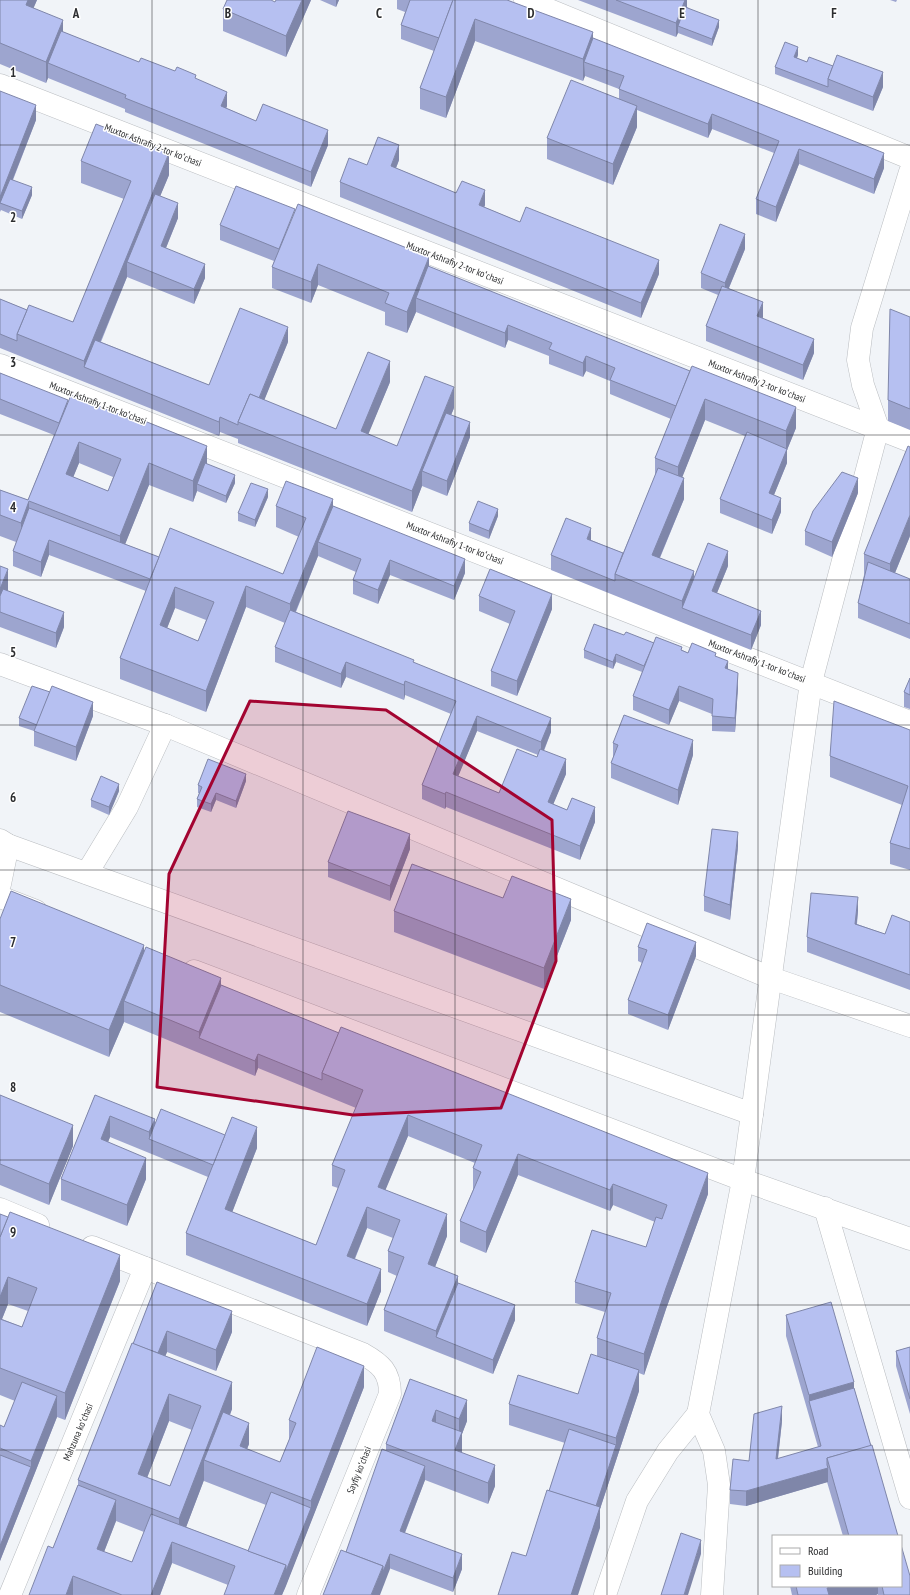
<svg xmlns="http://www.w3.org/2000/svg" width="910" height="1595" font-family="'PT Sans Narrow',sans-serif">
  <rect width="100%" height="100%" fill="#f1f4f8"/>
  <g fill="none" stroke-linecap="round" stroke-linejoin="round">
    <g stroke="#babdc1" stroke-width="23">
      <g id="minor">
        <path d="M525,0L910,158"/>
        <path d="M0,85L910,441"/>
        <path d="M0,365L910,722"/>
        <path d="M0,664L165,725L771,978L910,1026"/>
        <path d="M0,840L8,845L752,1114"/>
        <path d="M87,873L127,807L165,725"/>
        <path d="M0,884L8,845"/>
        <path d="M0,897L36,911"/>
        <path d="M194,971L743,1180L910,1239"/>
        <path d="M825,1208L910,1498"/>
        <path d="M0,1209L38,1225"/>
        <path d="M92,1247L363,1354C381,1364 390,1372 390,1394L308,1595"/>
        <path d="M10,1595L145,1268"/>
        <path d="M605,1595L637,1501L668,1451L698,1414"/>
        <path d="M712,1595L719,1485L714,1451L698,1414L743,1180L811,682L878,428L863,385L858,360L862,328L910,172"/>
      </g>
    </g>
    <use href="#minor" stroke="#fff" stroke-width="22"/>
  </g>
  <g fill="#9da5cf" fill-rule="evenodd">
    <path d="M0,0H37L33,8L63,32L139,62L175,71L196,79L227,106L226,108L256,121L328,145L311,187L125,112V109L48,78L46,83L0,64Z"/>
    <path d="M311,0L286,57L223,31V9L275,2Z"/>
    <path d="M320,0H339L336,7Z"/>
    <path d="M397,0H507L884,168L874,194L799,164L776,222L756,214V199L774,153L712,129L708,138L637,110V127L613,185L547,159V138L619,99V89L585,76L583,81L475,41L446,118L420,109V88L434,51L401,39V25L405,12L397,9Z"/>
    <path d="M578,0H687V7L719,27L712,46L678,33L676,37Z"/>
    <path d="M890,0H897L896,2Z"/>
    <path d="M798,55L797,58L807,62L833,66L883,87L873,111L775,74V67Z"/>
    <path d="M0,91L36,120L13,180L32,195L22,219L1,210L0,212Z"/>
    <path d="M399,160L396,168L485,205L484,207L520,222L659,274L641,318L340,197V182L367,165Z"/>
    <path d="M81,161L169,175L160,196L178,218L166,248L205,278L194,304L127,277L101,342L209,385L288,342L264,400L336,429L390,382L368,434L397,446L454,408L451,415L470,437L447,496L422,486L412,512L238,443V439L220,432L219,436L0,348V299L27,310L73,322L124,199L81,183Z"/>
    <path d="M220,225L429,267L796,428L787,450V463L774,495L781,512L772,534L720,513V499L745,436L705,420L682,477L684,499L660,558L694,578L728,566L717,593L761,625L751,650L551,570V555L591,540L623,553L655,476V458L671,419L610,394V381L586,371L583,377L549,364V356L508,340L505,348L416,312L407,333L385,325V312L318,285L311,303L272,288V267L274,261L220,240Z"/>
    <path d="M745,249L729,288L763,317L762,318L814,353L803,380L706,341V326L718,295L701,288V273Z"/>
    <path d="M910,317V430L888,421V400Z"/>
    <path d="M0,373L207,464L235,483L226,503L197,491L193,502L149,485L125,544L159,557L283,574L299,537L276,527V506H333L465,573L454,600L390,575L378,604L353,594V580L356,572L318,556L296,612L414,663L551,732L544,751L566,774L553,804L595,822L580,860L446,807L445,809L422,799V785L451,714L405,695L404,700L346,677L341,688L275,662V647L285,623L246,607L206,712L120,679V658L146,591L49,555L41,577L13,566V551L16,542L0,536V490L28,500L54,435L0,414ZM79,463L113,477L108,491L73,477ZM175,608L206,620L198,641L167,628ZM477,731L538,755L537,757L499,793L458,776Z"/>
    <path d="M858,493L832,557L805,545V531Z"/>
    <path d="M268,497L255,527L238,521V513Z"/>
    <path d="M498,516L489,539L469,531V523Z"/>
    <path d="M910,536L895,573L910,579V639L858,618V603L864,575V554Z"/>
    <path d="M0,566L8,591L64,627L56,648L0,627Z"/>
    <path d="M479,596L552,609L517,696L491,686V671L510,624L479,611Z"/>
    <path d="M624,635L682,650L688,653L716,656L728,669L738,687L735,732L712,731V714L679,701L669,725L633,710V696L642,672L616,662L613,669L584,658V650Z"/>
    <path d="M910,678V709L904,707V692Z"/>
    <path d="M93,716L76,761L34,746V731L19,726V718Z"/>
    <path d="M910,730V876V870L890,864V843L902,805L830,777V756Z"/>
    <path d="M613,743L693,755L678,805L611,778V763L613,758Z"/>
    <path d="M246,781L236,808L216,800L211,812L197,807V799L199,793H198V785Z"/>
    <path d="M119,791L109,815L91,807V800Z"/>
    <path d="M738,847L730,920L704,911V896Z"/>
    <path d="M410,849L390,901L328,877V862Z"/>
    <path d="M503,898L571,920L544,989L394,932V911Z"/>
    <path d="M858,911L857,924L885,934L910,922V990L807,952V937Z"/>
    <path d="M0,919L144,951L221,985L708,1194L666,1309L644,1375L639,1373V1391L600,1509V1528L526,1556L549,1491L565,1443L509,1425V1404L578,1394L597,1356V1338L605,1312L575,1303V1282L646,1247L655,1222L613,1205L610,1211L518,1175L486,1253L460,1242V1221L473,1190V1168L475,1163L408,1136L385,1190L447,1236L435,1267L458,1283L515,1320L493,1374L384,1331V1310L397,1276L388,1272V1251L393,1238L367,1228L355,1259L381,1291L367,1326L186,1255V1233L208,1177L110,1137L108,1142L146,1179L127,1226L61,1200V1179L95,1095L155,1125L257,1148L232,1212L316,1245L338,1188L332,1186V1165L356,1108L258,1068L255,1076L124,1022L109,1057L0,1012Z"/>
    <path d="M638,947L696,956L668,1030L628,1014V1000L642,963L638,961Z"/>
    <path d="M0,1095L73,1146L49,1205L0,1185Z"/>
    <path d="M0,1214L120,1281L65,1420L57,1417L0,1561V1425L4,1427L15,1401L0,1395ZM8,1304L28,1311L22,1327L2,1319Z"/>
    <path d="M157,1282L232,1332L216,1371L167,1352L165,1356L232,1409L230,1415L249,1444L247,1449L280,1462L289,1440V1420L364,1387L282,1595L228,1585L172,1563L160,1595H29L53,1548L78,1485V1480L133,1344ZM169,1421L192,1430L170,1486L147,1478ZM204,1480V1481L266,1505L248,1551L186,1527ZM116,1521L144,1532L132,1562L104,1552Z"/>
    <path d="M786,1315L854,1388L871,1446L898,1536H843L827,1482L746,1506L730,1504V1490L749,1461L782,1421L778,1459L818,1447L786,1336Z"/>
    <path d="M910,1347V1414L896,1366V1351Z"/>
    <path d="M410,1379L467,1421L462,1434V1453L495,1486L488,1504L425,1480L405,1533L462,1569L453,1592L346,1552L386,1451V1444Z"/>
    <path d="M790,1586H901L910,1595H878V1594L876,1595H792Z"/>
  </g>
  <g fill="#7f86a9">
    <path d="M28,0H37L26,26V5Z"/>
    <path d="M302,0H311L286,57V36Z"/>
    <path d="M336,0H339L336,7Z"/>
    <path d="M685,0H687V10L678,26V33L676,37V23Z"/>
    <path d="M475,19V41L446,118V97Z"/>
    <path d="M63,20V41L48,63V78L46,83V62Z"/>
    <path d="M719,20V27L712,46V39Z"/>
    <path d="M593,32V53L584,62L585,76L583,81V59Z"/>
    <path d="M798,47V55L794,65V57Z"/>
    <path d="M883,72V87L873,111V97Z"/>
    <path d="M227,92V106L221,121V106Z"/>
    <path d="M36,105V120L3,204L0,203V212V197Z"/>
    <path d="M637,106V127L613,185V164Z"/>
    <path d="M712,114V129L708,138V124Z"/>
    <path d="M328,130V145L311,187V172Z"/>
    <path d="M399,145V160L391,181V166Z"/>
    <path d="M799,149V164L776,222V207Z"/>
    <path d="M169,153V175L132,264L127,262V277L89,369L84,367V361Z"/>
    <path d="M884,153V168L874,194V179Z"/>
    <path d="M32,187V195L22,219V211Z"/>
    <path d="M485,190V205L479,220V205Z"/>
    <path d="M178,203V218L161,260V246Z"/>
    <path d="M745,234V249L725,297V283Z"/>
    <path d="M429,257V278L416,298V312L407,333V312Z"/>
    <path d="M659,260V274L641,318V303Z"/>
    <path d="M205,264V278L194,304V289Z"/>
    <path d="M318,264V285L311,303V282Z"/>
    <path d="M763,302V317L757,330V316Z"/>
    <path d="M508,325V340L505,348V333Z"/>
    <path d="M288,327V342L257,418V404Z"/>
    <path d="M814,339V353L803,380V365Z"/>
    <path d="M586,356V371L583,377V363Z"/>
    <path d="M390,361V382L361,452V431Z"/>
    <path d="M454,387V408L427,473L422,471V486L412,512V491Z"/>
    <path d="M705,399V420L678,488V467Z"/>
    <path d="M796,407V428L787,450V463L769,507V493L786,451V431Z"/>
    <path d="M220,417V432L219,436V422Z"/>
    <path d="M470,422V437L447,496V481Z"/>
    <path d="M79,442V463L66,495V474Z"/>
    <path d="M207,446V467L197,484V491L193,502V481Z"/>
    <path d="M149,463V485L120,557V536Z"/>
    <path d="M235,475V483L226,503V496Z"/>
    <path d="M684,478V499L652,576V555Z"/>
    <path d="M858,478V493L832,557V542Z"/>
    <path d="M268,489V497L255,527V520Z"/>
    <path d="M781,498V512L772,534V520Z"/>
    <path d="M333,499V520L318,542V556L290,625V604Z"/>
    <path d="M29,501V522L21,544V523Z"/>
    <path d="M498,509V516L489,539V531Z"/>
    <path d="M910,515V536L890,585V564Z"/>
    <path d="M591,528V543L587,539Z"/>
    <path d="M49,540V555L41,577V562Z"/>
    <path d="M728,551V566L712,605V591Z"/>
    <path d="M465,559V573L454,600V586Z"/>
    <path d="M390,560V575L378,604V590Z"/>
    <path d="M8,569V590L0,611V589Z"/>
    <path d="M694,571V592L682,608V601Z"/>
    <path d="M246,586V607L206,712V691Z"/>
    <path d="M175,587V608L160,646V625Z"/>
    <path d="M552,594V609L517,696V681Z"/>
    <path d="M761,611V625L751,650V635Z"/>
    <path d="M64,612V627L56,648V633Z"/>
    <path d="M616,654V662L613,669V662Z"/>
    <path d="M728,661V676L725,668Z"/>
    <path d="M346,662V677L341,688V674Z"/>
    <path d="M738,673V687L735,732V718Z"/>
    <path d="M405,681V695L404,700V685Z"/>
    <path d="M679,686V701L669,725V710Z"/>
    <path d="M93,702V716L76,761V747Z"/>
    <path d="M477,716V731L453,789V774Z"/>
    <path d="M551,718V732L541,757V742Z"/>
    <path d="M693,740V755L678,805V790Z"/>
    <path d="M566,759V774L548,817V802Z"/>
    <path d="M246,774V781L236,808V801Z"/>
    <path d="M119,784V791L109,815V807Z"/>
    <path d="M446,792V807L445,809V794Z"/>
    <path d="M216,793V800L211,812V804Z"/>
    <path d="M595,807V822L580,860V846Z"/>
    <path d="M738,832V847L730,920V905Z"/>
    <path d="M410,834V849L390,901V886Z"/>
    <path d="M858,897V911L855,938V924Z"/>
    <path d="M571,899V920L544,989V968Z"/>
    <path d="M696,942V956L668,1030V1015Z"/>
    <path d="M144,945V972L124,1001V1022L109,1057V1030Z"/>
    <path d="M221,978V999L199,1038V1032Z"/>
    <path d="M258,1054V1068L255,1076V1061Z"/>
    <path d="M408,1115V1136L378,1208V1187Z"/>
    <path d="M110,1116V1137L101,1160V1139Z"/>
    <path d="M155,1119V1140L149,1139V1132Z"/>
    <path d="M73,1125V1146L49,1205V1184Z"/>
    <path d="M257,1127V1148L225,1231V1209Z"/>
    <path d="M518,1154V1175L486,1253V1232Z"/>
    <path d="M146,1158V1179L127,1226V1205Z"/>
    <path d="M708,1173V1194L666,1309L644,1375V1354L666,1288Z"/>
    <path d="M613,1184V1205L610,1211V1190Z"/>
    <path d="M367,1207V1228L347,1277V1256Z"/>
    <path d="M447,1214V1236L428,1285V1264Z"/>
    <path d="M120,1255V1281L65,1420V1393Z"/>
    <path d="M381,1269V1291L367,1326V1304Z"/>
    <path d="M458,1276V1297L436,1337V1331Z"/>
    <path d="M8,1277V1304L0,1324V1297Z"/>
    <path d="M515,1305V1320L493,1374V1360Z"/>
    <path d="M232,1311V1332L216,1371V1350Z"/>
    <path d="M167,1331V1352L156,1380V1358Z"/>
    <path d="M364,1366V1387L286,1586V1571L311,1508V1501Z"/>
    <path d="M639,1370V1391L600,1509V1528L578,1595H571L594,1512L616,1445V1438Z"/>
    <path d="M232,1382V1409L211,1463L204,1460V1480L179,1546V1519Z"/>
    <path d="M854,1382V1403L809,1401V1416V1395Z"/>
    <path d="M169,1394V1421L138,1501V1474Z"/>
    <path d="M57,1396V1417L0,1561V1546L31,1467V1461Z"/>
    <path d="M467,1400V1421L462,1434V1453L455,1471V1450L459,1439V1419Z"/>
    <path d="M782,1406V1421L776,1474V1459Z"/>
    <path d="M436,1410V1431L432,1421Z"/>
    <path d="M249,1423V1444L240,1467V1446Z"/>
    <path d="M495,1465V1486L488,1504V1483Z"/>
    <path d="M425,1466V1480L400,1545V1531Z"/>
    <path d="M828,1468V1482L746,1506V1491Z"/>
    <path d="M116,1500V1521L97,1570V1549Z"/>
    <path d="M701,1540V1554L688,1595H684Z"/>
    <path d="M172,1542V1563L160,1595H151Z"/>
    <path d="M390,1554V1569L380,1595H371L383,1566Z"/>
    <path d="M462,1554V1569L453,1592V1578Z"/>
    <path d="M286,1565V1586L282,1595H274Z"/>
    <path d="M73,1576V1595H66Z"/>
    <path d="M833,1586H878V1594L876,1595H827V1588Z"/>
  </g>
  <g fill="#b6c0f1" stroke="#7f86a9" fill-rule="evenodd">
    <path d="M0,0H28L26,5L63,20L46,62L0,43Z"/>
    <path d="M227,0H271L275,2L276,0H302L286,36L223,9Z"/>
    <path d="M410,0H453L439,38L401,25Z"/>
    <path d="M453,0H507L593,32L583,59L475,19L446,97L420,88Z"/>
    <path d="M616,0H685L676,23Z"/>
    <path d="M685,7L719,20L712,39L678,26Z"/>
    <path d="M61,31L139,62L141,58L175,71L177,67L196,75L195,78L227,92L221,106L256,121L263,104L328,130L311,172L125,98L126,95L48,63Z"/>
    <path d="M593,38L884,153L874,179L799,149L776,207L756,199L779,141L712,114L708,124L619,89L624,76L584,62Z"/>
    <path d="M785,42L798,47L794,57L807,62L809,57L833,66L828,79V87L775,67Z"/>
    <path d="M837,55L883,72L873,97L828,79Z"/>
    <path d="M571,80L637,106L613,164L547,138Z"/>
    <path d="M0,91L36,105L0,197Z"/>
    <path d="M96,124L169,153L84,361L17,334L29,305L73,322L131,181L81,161Z"/>
    <path d="M378,137L399,145L391,166L456,193L462,181L485,190L479,205L520,222L526,207L659,260L641,303L340,182L349,158L367,165Z"/>
    <path d="M10,179L32,187L22,211L0,203Z"/>
    <path d="M236,186L295,209L279,249L220,225Z"/>
    <path d="M155,194L178,203L161,246L205,264L194,289L127,262Z"/>
    <path d="M298,204L429,257L407,312L385,303L389,293L318,264L311,282L272,267Z"/>
    <path d="M720,224L745,234L725,283L701,273Z"/>
    <path d="M428,266L690,371L676,406L610,380L615,368L586,356L583,363L549,349L552,343L508,325L505,333L416,298Z"/>
    <path d="M722,286L763,302L757,316L814,339L803,365L706,326Z"/>
    <path d="M0,299L27,310L17,334V341L0,334Z"/>
    <path d="M240,308L288,327L259,398L250,394L238,422V425L220,417L219,422L84,367L95,340L209,385Z"/>
    <path d="M890,309L910,317V409L888,400Z"/>
    <path d="M368,352L390,361L361,431L397,446L425,376L454,387L412,491L238,422L250,394L336,429Z"/>
    <path d="M692,366L796,407L786,431L705,399L678,467L655,458Z"/>
    <path d="M0,373L68,400L59,423L0,399Z"/>
    <path d="M71,395L136,421L137,418L207,446L193,481L149,463L120,536L29,501L21,523L0,515V490L28,500ZM79,442L121,459L108,491L66,474Z"/>
    <path d="M446,413L470,422L447,481L422,471Z"/>
    <path d="M747,432L787,449L769,493L781,498L772,520L720,499Z"/>
    <path d="M908,446L910,447V515L890,564L864,554Z"/>
    <path d="M205,463L235,475L226,496L197,484Z"/>
    <path d="M658,468L684,478L652,555L694,571L682,601L615,574Z"/>
    <path d="M842,472L858,478L832,542L805,531L813,511Z"/>
    <path d="M286,481L333,499L290,604L246,586L206,691L120,658L170,528L283,574L306,518L276,506ZM175,587L214,602L198,641L160,625Z"/>
    <path d="M251,483L268,489L255,520L238,513Z"/>
    <path d="M478,501L498,509L489,531L469,523Z"/>
    <path d="M333,506L465,559L454,586L390,560L378,590L353,580L361,559L318,542Z"/>
    <path d="M29,508L159,557L150,579L49,540L41,562L13,551Z"/>
    <path d="M566,518L591,528L587,539L623,553L615,574V581L551,555Z"/>
    <path d="M708,543L728,551L712,591L761,611L751,635L682,608Z"/>
    <path d="M868,562L910,579V624L858,603Z"/>
    <path d="M0,566L8,569L0,589Z"/>
    <path d="M490,569L552,594L517,681L491,671L515,611L479,596Z"/>
    <path d="M3,589L64,612L56,633L0,612V596Z"/>
    <path d="M290,610L414,660L413,662L551,718L541,742L477,716L453,774L499,793L517,749L537,757L540,749L566,759L548,802L567,810L572,798L595,807L580,846L446,792L445,794L422,785L456,701L405,681L404,685L346,662L341,674L275,647Z"/>
    <path d="M594,624L624,635L626,632L654,643L644,666L616,654L613,662L584,650Z"/>
    <path d="M656,637L682,647L681,650L688,653L692,643L716,653L715,656L728,661L725,668L738,673L735,718L712,716L713,699L679,686L669,710L633,696Z"/>
    <path d="M910,678V695L904,692Z"/>
    <path d="M32,686L50,692L37,725L19,718Z"/>
    <path d="M52,686L93,702L76,747L34,731Z"/>
    <path d="M834,701L910,730V849L890,843L908,786L830,756Z"/>
    <path d="M624,715L693,740L678,790L611,763L618,745L613,743Z"/>
    <path d="M208,759L246,774L236,801L216,793L211,804L197,799L202,787L198,785Z"/>
    <path d="M101,776L119,784L109,807L91,800Z"/>
    <path d="M348,811L410,834L390,886L328,862Z"/>
    <path d="M712,829L738,832L730,905L704,896Z"/>
    <path d="M412,864L503,898L512,876L571,899L544,968L394,911Z"/>
    <path d="M11,891L144,945L109,1030L0,985V919Z"/>
    <path d="M811,893L858,897L855,924L885,934L892,915L910,922V975L807,937Z"/>
    <path d="M647,923L696,942L668,1015L628,1000L647,950L638,947Z"/>
    <path d="M146,947L221,978L199,1032L124,1001Z"/>
    <path d="M221,985L339,1033L322,1073V1080L258,1054L255,1061L199,1038Z"/>
    <path d="M341,1027L708,1173L666,1288L644,1354L597,1338L611,1293L575,1282L592,1230L646,1247L656,1217L662,1219L667,1205L613,1184L610,1190L518,1154L486,1232L460,1221L481,1172L473,1168L482,1145L408,1115L378,1187L447,1214L428,1264L458,1276L436,1331L384,1310L404,1257L388,1251L400,1220L367,1207L347,1256L381,1269L367,1304L186,1233L232,1117L257,1127L225,1209L316,1245L345,1170L332,1165L363,1090L322,1073Z"/>
    <path d="M0,1095L73,1125L49,1184L0,1164Z"/>
    <path d="M95,1095L155,1119L149,1132L110,1116L101,1139L146,1158L127,1205L61,1179Z"/>
    <path d="M161,1109L225,1135L213,1165L149,1139Z"/>
    <path d="M10,1212L120,1255L65,1393L0,1368V1319L22,1327L37,1288L8,1277L0,1297V1237Z"/>
    <path d="M0,1214L8,1217L0,1237Z"/>
    <path d="M157,1282L232,1311L216,1350L167,1331L158,1353L133,1344Z"/>
    <path d="M458,1283L515,1305L493,1360L436,1337Z"/>
    <path d="M831,1302L854,1382L809,1395L786,1315Z"/>
    <path d="M132,1343L232,1382L179,1519L78,1480ZM169,1394L201,1406L170,1486L138,1474Z"/>
    <path d="M317,1347L364,1366L311,1501L204,1460L223,1412L249,1423L240,1446L280,1462L296,1423L289,1420Z"/>
    <path d="M910,1347V1399L896,1351Z"/>
    <path d="M591,1354L639,1370L616,1438L509,1404L518,1375L578,1394Z"/>
    <path d="M410,1379L467,1400L459,1419L436,1410L432,1421L462,1432L455,1450L495,1465L488,1483L386,1444Z"/>
    <path d="M22,1382L57,1396L31,1461L0,1448V1425L4,1427Z"/>
    <path d="M854,1388L871,1446L827,1458V1465L828,1468L746,1491L730,1490L733,1459L749,1461L754,1414L782,1406L776,1459L821,1446L809,1401Z"/>
    <path d="M569,1429L616,1445L596,1506L549,1491Z"/>
    <path d="M872,1445L898,1536H849L827,1458Z"/>
    <path d="M382,1449L425,1466L400,1531L462,1554L453,1578L390,1554L383,1572V1566L346,1552Z"/>
    <path d="M0,1455L31,1467L0,1546Z"/>
    <path d="M78,1485L116,1500L97,1549L132,1562L151,1514L286,1565L274,1595H224L235,1566L172,1542L151,1595H122L73,1576L66,1595H29L48,1546L53,1548Z"/>
    <path d="M547,1490L600,1507L571,1595H498L512,1552L526,1556Z"/>
    <path d="M271,1492L311,1508L286,1571V1565L248,1551Z"/>
    <path d="M681,1533L701,1540L684,1595H661Z"/>
    <path d="M901,1545L910,1576V1595H884L882,1586H901Z"/>
    <path d="M341,1550L383,1566L371,1595H323Z"/>
    <path d="M796,1586H833L827,1588L829,1595H798Z"/>
  </g>
  <path fill="#a30431" fill-opacity="0.2" stroke="#a30431" stroke-width="3" stroke-linejoin="round" d="M250,701L386,710L552,820L556,961L501,1108L353,1115L157,1087L169,874Z"/>
  <path fill="none" stroke="#2c2d2f" stroke-width="1" stroke-opacity="0.55" d="M152,0V1595M303,0V1595M455,0V1595M607,0V1595M758,0V1595M0,145H910M0,290H910M0,435H910M0,580H910M0,725H910M0,870H910M0,1015H910M0,1160H910M0,1305H910M0,1450H910"/>
  <g text-anchor="middle" dominant-baseline="central" stroke-width="3" stroke-linejoin="round" paint-order="stroke">
    <g font-size="10" fill="#2c2d2f" stroke="#fff">
      <text transform="translate(153 145) rotate(21)">Muxtor Ashrafiy 2-tor koʻchasi</text>
      <text transform="translate(455 263) rotate(21)">Muxtor Ashrafiy 2-tor koʻchasi</text>
      <text transform="translate(757 381) rotate(21)">Muxtor Ashrafiy 2-tor koʻchasi</text>
      <text transform="translate(98 403) rotate(21)">Muxtor Ashrafiy 1-tor koʻchasi</text>
      <text transform="translate(455 543) rotate(21)">Muxtor Ashrafiy 1-tor koʻchasi</text>
      <text transform="translate(757 661) rotate(21)">Muxtor Ashrafiy 1-tor koʻchasi</text>
      <text transform="translate(78 1432) rotate(-67)">Mahzuna koʻchasi</text>
      <text transform="translate(359 1470) rotate(-68)">Sayfiy koʻchasi</text>
    </g>
  </g>
  <g font-size="13" text-anchor="middle" font-weight="bold" fill="#2c2d2f" stroke="#fff" stroke-width="3" stroke-linejoin="round" paint-order="stroke">
    <text x="76" y="18">A</text>
    <text x="228" y="18">B</text>
    <text x="379" y="18">C</text>
    <text x="531" y="18">D</text>
    <text x="682" y="18">E</text>
    <text x="834" y="18">F</text>
    <text x="13" y="77">1</text>
    <text x="13" y="222">2</text>
    <text x="13" y="367">3</text>
    <text x="13" y="512">4</text>
    <text x="13" y="657">5</text>
    <text x="13" y="802">6</text>
    <text x="13" y="947">7</text>
    <text x="13" y="1092">8</text>
    <text x="13" y="1237">9</text>
  </g>
  <rect x="772" y="1535" width="130" height="52" fill="#ffffff" stroke="#ababac"/>
  <rect x="780" y="1548" width="20" height="6" fill="#ffffff" stroke="#ababac"/>
  <text x="808" y="1555" font-size="12" fill="#2c2d2f">Road</text>
  <rect x="780" y="1565" width="20" height="12" fill="#b6c0f1" stroke="#ababac"/>
  <text x="808" y="1575" font-size="12" fill="#2c2d2f">Building</text>
</svg>
